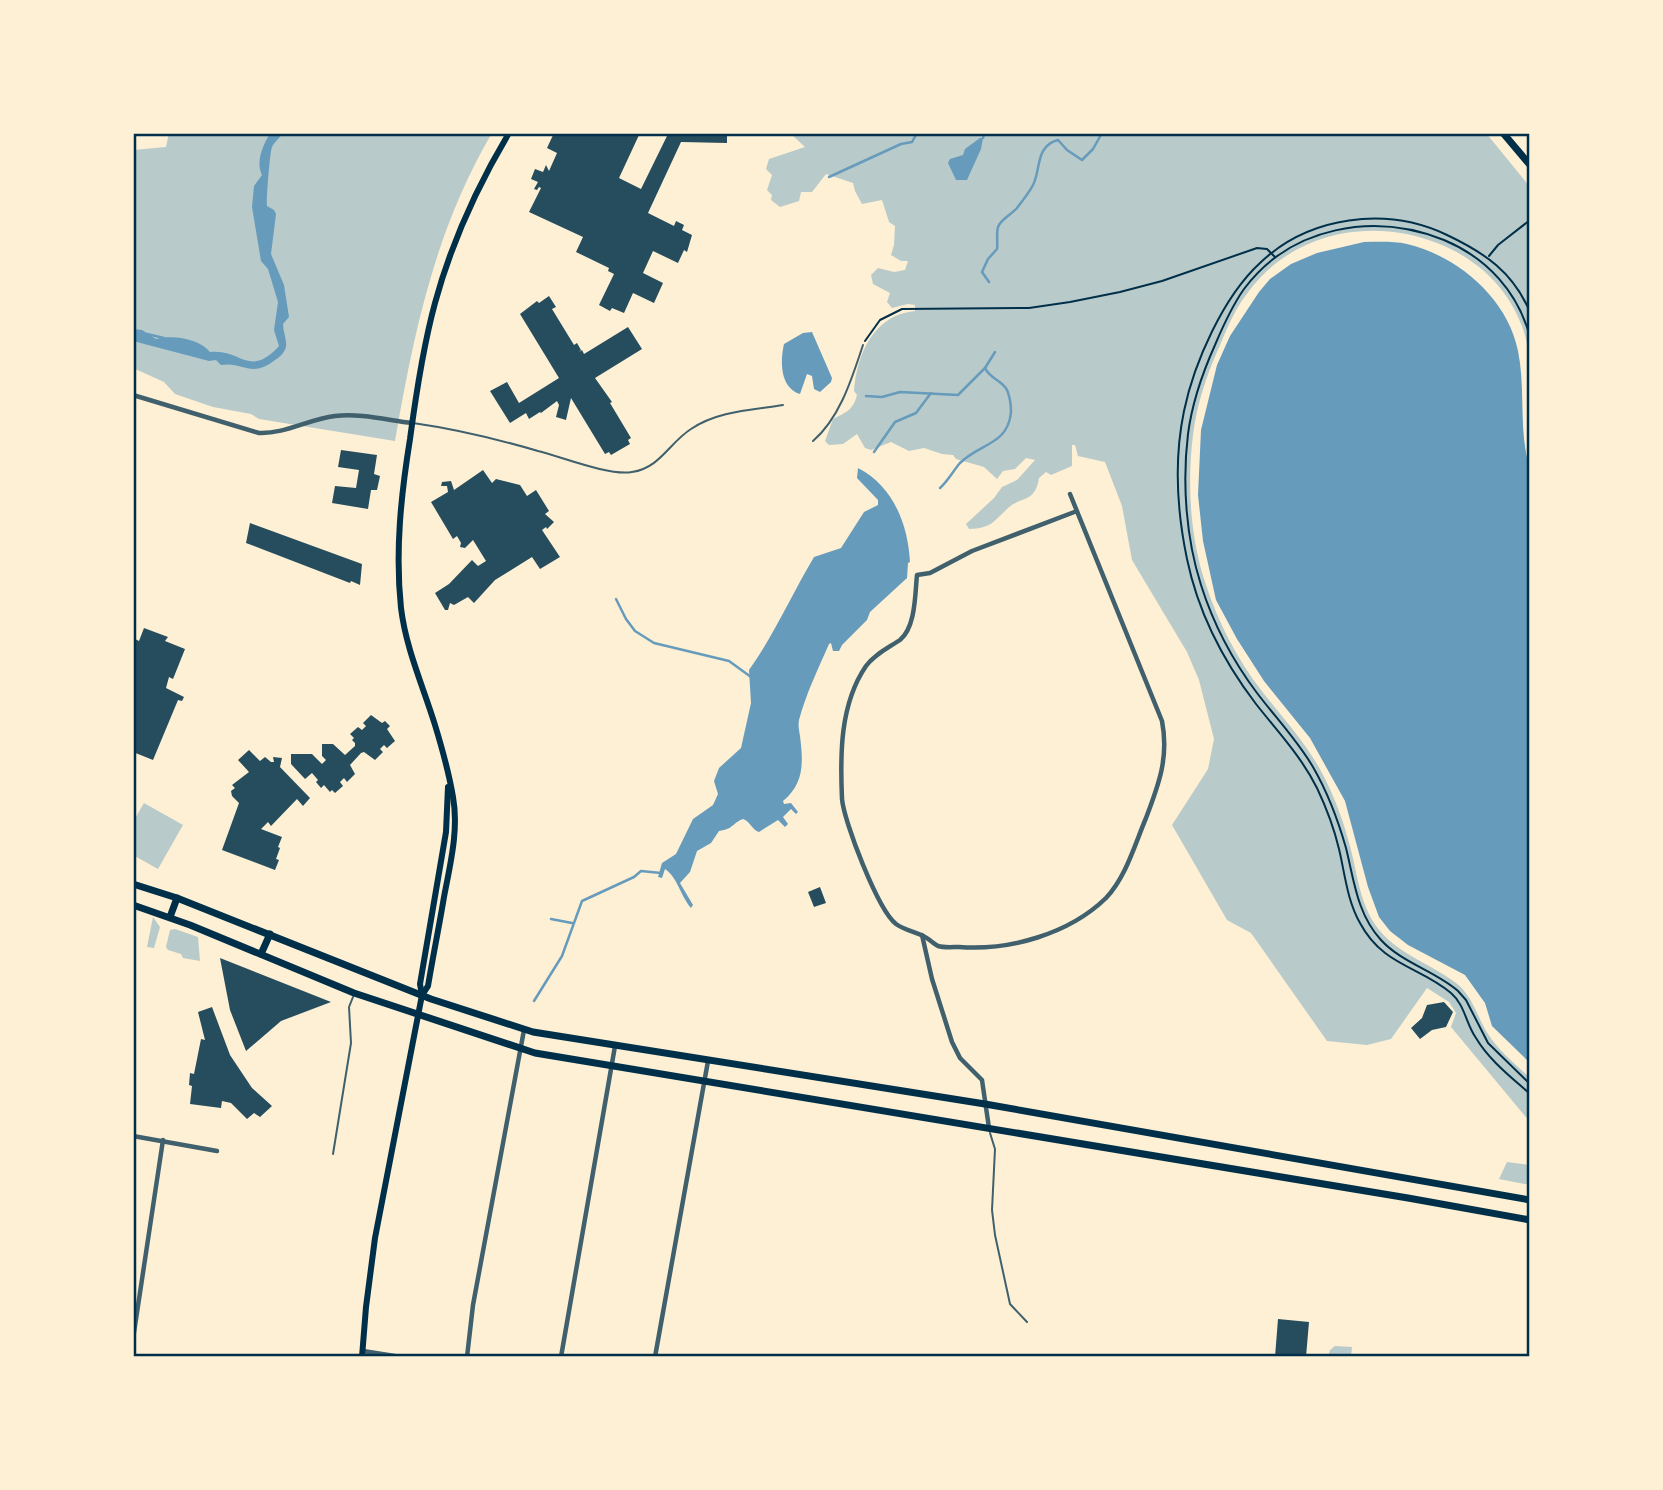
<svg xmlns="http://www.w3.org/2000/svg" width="1663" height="1490" font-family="Raleway,sans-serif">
  <rect width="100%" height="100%" fill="#fdf0d5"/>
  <g fill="#b9caca">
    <path d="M169,133H492C435,230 414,332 395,441L259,419L251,414L213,407L175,394L164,382L133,368V150L166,147Z"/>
    <path d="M790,133H1486L1530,187V426C1529,396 1533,361 1524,332C1510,289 1478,259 1437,243C1371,217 1293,232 1249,291C1236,307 1228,326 1220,345C1207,374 1197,403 1193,435C1187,483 1190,536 1205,582C1217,620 1237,659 1261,690C1282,717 1305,742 1321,771C1335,797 1345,825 1352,854C1357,875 1360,898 1371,918C1390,952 1427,961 1456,983C1473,996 1477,1017 1488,1034C1499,1051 1515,1064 1530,1078V1122L1451,1027L1456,1013L1449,1002L1427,988L1391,1039L1367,1045L1327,1041L1251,933L1227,920L1172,825L1208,769L1214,739L1199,680L1187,652L1132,560L1122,506L1105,462L1078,456L1075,445H1072V466L1051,475L1046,472L1039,478C1035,504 1020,496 1008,508C993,522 992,528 969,529L966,524L994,498L1002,487L1017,480L1035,460L1026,458L1015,469L1003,471L997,479L984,467L956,459L953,455L942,454L924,448L909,451L891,442L871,450L865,448L857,434L843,444L829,445L825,441L833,419C847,412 853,410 857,395L854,391C857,353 874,315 915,311V305L908,304L892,308L887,302L890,293L873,284L871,275L878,268L894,272L905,270L908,261H901L891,255L894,245L895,226L889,222L882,200L862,204L855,191L853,183L826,174L812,192H801L799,201L780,207L771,200L772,195L767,190L772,175L766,169L769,159L805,147Z"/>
    <path d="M144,803L183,825L158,869L133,855V822Z"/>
    <path d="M153,917L160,927L154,948L147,947Z"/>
    <path d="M175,929L198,937L200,961L183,958L181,954L168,950L166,947L170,930Z"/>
    <path d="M1507,1162L1530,1165V1185L1499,1179Z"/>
    <path d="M1335,1346L1352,1347L1351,1357H1328L1330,1350Z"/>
  </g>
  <g fill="#669bbc">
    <path d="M270,133H283C280,138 274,142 272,147C270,150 266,202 267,206L274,210L276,214L271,254L284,285L289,317L283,324C283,332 287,339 286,347C284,353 280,357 275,360C251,379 243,361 221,365L216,360L209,361L133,341V329L142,330L156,339C172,335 198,338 210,352C241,348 249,379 279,346L274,330L278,302L268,269L261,261L252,207L254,186L262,175C255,161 264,144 270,133Z"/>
    <path d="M980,138H983L981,149L967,180H956L948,163L950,159L963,155L965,149Z"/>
    <path d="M1364,242C1378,242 1393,241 1407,244C1458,256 1508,299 1518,351C1526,390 1518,431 1530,469V1063L1492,1026L1485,1003L1465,975L1408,945L1390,931L1379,917L1368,887L1345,801L1310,738L1264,681L1237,639L1216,600L1203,541L1198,495L1201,430L1217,365L1230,336L1259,292L1270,279L1291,264L1317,253Z"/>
    <path d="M812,332L832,378L831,382L820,392L814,389L812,376L807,374L800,394C780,388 780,361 784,344L803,333Z"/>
    <path d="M858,468C893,486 908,524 910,562L908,563L907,578L870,612L867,620L842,645L839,651H833L831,643L829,644C818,669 806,694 799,720C798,726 799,730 800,736C803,761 805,783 783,801L784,804L791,803L798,812L796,814L791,809L783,817L788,824L785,827L778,820L759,832C752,830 751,822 743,819C732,823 734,829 719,831L711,843L697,851L690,872L680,883L693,905L691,908C680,895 678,878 665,869L662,878L658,877L662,863L676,854L693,819L713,805L718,794L714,781L719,768L741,748L751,703L749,670C774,635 792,594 814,557L841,548L864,512L878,505V500L857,478Z"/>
  </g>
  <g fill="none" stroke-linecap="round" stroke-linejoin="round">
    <g stroke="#669bbc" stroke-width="2.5">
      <path d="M983,138L984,133"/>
      <path d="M829,177L901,144L912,142L917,133"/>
      <path d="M989,282L982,272L988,259L997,249C998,242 996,234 998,227C1001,219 1011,215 1017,208C1022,201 1029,193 1033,185C1041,170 1035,146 1058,140L1067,150L1082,160L1093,149L1102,133"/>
      <path d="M147,334L164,338"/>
      <path d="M866,396L882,397L900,392L958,395L985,368L995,352"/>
      <path d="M874,452L895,422L916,413L931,393"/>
      <path d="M940,488C948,481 953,471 960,463C980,443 1008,445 1011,412C1011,405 1010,397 1007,390C1002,380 990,379 985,368"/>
      <path d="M616,599L626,619L635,631L654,643L729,661L751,677"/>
      <path d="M551,919L572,923"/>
      <path d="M534,1001L562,956L582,901L634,877L641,871L661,873"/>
    </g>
  </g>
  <g fill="#264d5e">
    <path d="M554,133L639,135L619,178L641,189L667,136L660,133H727V143L681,142L648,213L674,226L676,221L684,225L682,230L692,235L687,252L684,250L678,263L653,251L643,273L663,283L654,303L633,293L624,313L612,308L610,311L599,305L614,274L608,271L609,268L576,252L583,237L529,212L541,188L539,187L537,190L534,189L538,182L531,179L535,169L543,172L546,165L549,171L557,153L547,148Z"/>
    <path d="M549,296L556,307L552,309L574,345L577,343L581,350L579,352L582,350L584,354L628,327L642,349L595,378L612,402L610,403L631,438L628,440L630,444L611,455L609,452L605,454L571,398L566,420L556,417L559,405L557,401L541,413L540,412L529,419L526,413L510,423L490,391L507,382L519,403L559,378L520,314L537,301L539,303Z"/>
    <path d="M341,450L377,455L374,474L380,476L377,490H371L368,509L332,503L335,486L356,488L359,470L338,467Z"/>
    <path d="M483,470L492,483L496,479L520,485L527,496L536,490L549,511L545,514L554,522L547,529L546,527L542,530L560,557L540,569L532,557L495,580L474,603L468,597L454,605L450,603L448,610H445L435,593L449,584L472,560L478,566L486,561L473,540L465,548L460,547L461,543L457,536L453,539L431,502L448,492L447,486H441L442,482L451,481L454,490Z"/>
    <path d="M250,523L362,564L360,585L351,581L350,583L246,543Z"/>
    <path d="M144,628L168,637L165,641L185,649L173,679L169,677L166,688L184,697L182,701L178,700L153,760L133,752V638L139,641Z"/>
    <path d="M371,715L382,723L385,721L390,726L387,729L395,741L387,748L384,745L380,749L383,752L375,760L364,752L361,753L350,765L355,774L347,782L344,778L340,782L343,786L335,793L332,790L330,792L324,785L321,788L316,782L318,780L312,773L305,779L291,764V754H312L322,764L326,760L322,756V744H333L345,755L355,746V743L352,740L354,738L350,734L358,727L362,730L366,726L363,723Z"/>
    <path d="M249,750L260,761L265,757L271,762H274L273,757L282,758L280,767L310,798L303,806L297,799L271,826L268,822L261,829L282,837L278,847L280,848L276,859L279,860L275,870L222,850L239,803L232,796L231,791L235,788L232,785L249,772L238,760Z"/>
    <path d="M820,887L826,903L814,907L808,892Z"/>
    <path d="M220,958L331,1002L281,1021L246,1051L230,1010Z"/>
    <path d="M1444,1002L1453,1012L1446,1027L1432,1030L1420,1039L1411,1028L1422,1018L1427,1005Z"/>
    <path d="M212,1007L230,1055L252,1088L272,1106L260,1117L254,1113L247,1119L231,1103L222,1101L221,1108L190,1104L192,1086L189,1085L190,1073L194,1074L201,1039L205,1040L198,1012Z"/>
    <path d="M1278,1319L1309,1322L1306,1357H1275Z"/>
  </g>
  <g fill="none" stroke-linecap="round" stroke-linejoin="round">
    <g stroke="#003049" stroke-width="2">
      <path d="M1489,256L1498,245L1530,220"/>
      <path d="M1530,312C1513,272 1485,253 1447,235C1386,206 1309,216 1260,263C1223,297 1194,363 1184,411C1174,459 1177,511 1187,559C1198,612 1224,662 1256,704C1278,732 1301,756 1317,788C1326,807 1334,828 1339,849C1345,874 1347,900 1360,923C1383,966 1419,966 1451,993C1465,1005 1466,1024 1476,1038C1489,1060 1511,1077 1530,1094"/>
      <path d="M1530,337C1518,292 1487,258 1444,240C1374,212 1291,226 1244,289C1232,306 1223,326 1215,345C1202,374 1192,403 1188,434C1182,483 1186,538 1201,585C1213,623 1233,661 1257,693C1276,718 1297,740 1313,767C1328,793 1338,820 1346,848C1354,880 1357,914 1381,940C1402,963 1435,971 1458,991L1466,1000L1488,1043L1530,1084"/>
      <path d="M865,341L880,320L902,309L1029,308L1070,302L1120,292L1162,281L1257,248L1267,249L1275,257"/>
    </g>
    <g stroke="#3f606c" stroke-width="2">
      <path d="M413,423C455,429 497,439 538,451C562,457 609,476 632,472C660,468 669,443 691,429C717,411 752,410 783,405"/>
      <path d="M813,441C840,418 852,378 863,345"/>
      <path d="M990,1133L995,1149L992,1210L995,1235L1010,1304L1027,1322"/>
      <path d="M333,1154L351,1043L349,1007L353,997"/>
    </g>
    <g stroke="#3f606c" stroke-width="4.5">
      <path d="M133,395L259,433C285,434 309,419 335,416C360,413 387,420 412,423"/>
      <path d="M1070,494L1162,721C1169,757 1159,784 1146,818C1135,844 1126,877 1106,898C1069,934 1009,951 959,947C953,947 944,948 938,946C934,944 929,939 925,937C916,932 904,930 896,924C878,910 844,822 842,799C840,754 840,704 866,666C875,654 888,648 900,640C916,627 915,593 917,575L930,573L972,551L1077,511"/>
      <path d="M922,935L932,979L952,1042L960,1058L982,1080L989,1128"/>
      <path d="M133,1136L217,1151"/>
      <path d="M133,1339L163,1140"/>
      <path d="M363,1351L401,1357"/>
      <path d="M467,1357L473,1305L524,1030"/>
      <path d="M561,1357L615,1046"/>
      <path d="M655,1357L708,1061"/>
    </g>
    <g stroke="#003049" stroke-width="6">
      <path d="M422,995L428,986C433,956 439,927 444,897C450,865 459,830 453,797C449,773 442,748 435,725C423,686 406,649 401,608C395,551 401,495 410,439C416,394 423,347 435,303C451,244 478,185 509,133"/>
      <path d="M362,1357L366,1307L375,1238L422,995L420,984L446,832L448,787"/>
    </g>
    <g stroke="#003049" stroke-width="7">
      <path d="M1503,133L1530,165"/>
      <path d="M133,884L177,898L431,999L533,1032L985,1104L1530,1200"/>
      <path d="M133,905L190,925L354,993L535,1053L1408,1198L1530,1220"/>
      <path d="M170,917L177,898"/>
      <path d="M261,954L270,934"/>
    </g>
  </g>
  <rect width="1663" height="1490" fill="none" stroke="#fdf0d5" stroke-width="270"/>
  <rect x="135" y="135" width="1393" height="1220" fill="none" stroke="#003049" stroke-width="2.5"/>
</svg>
